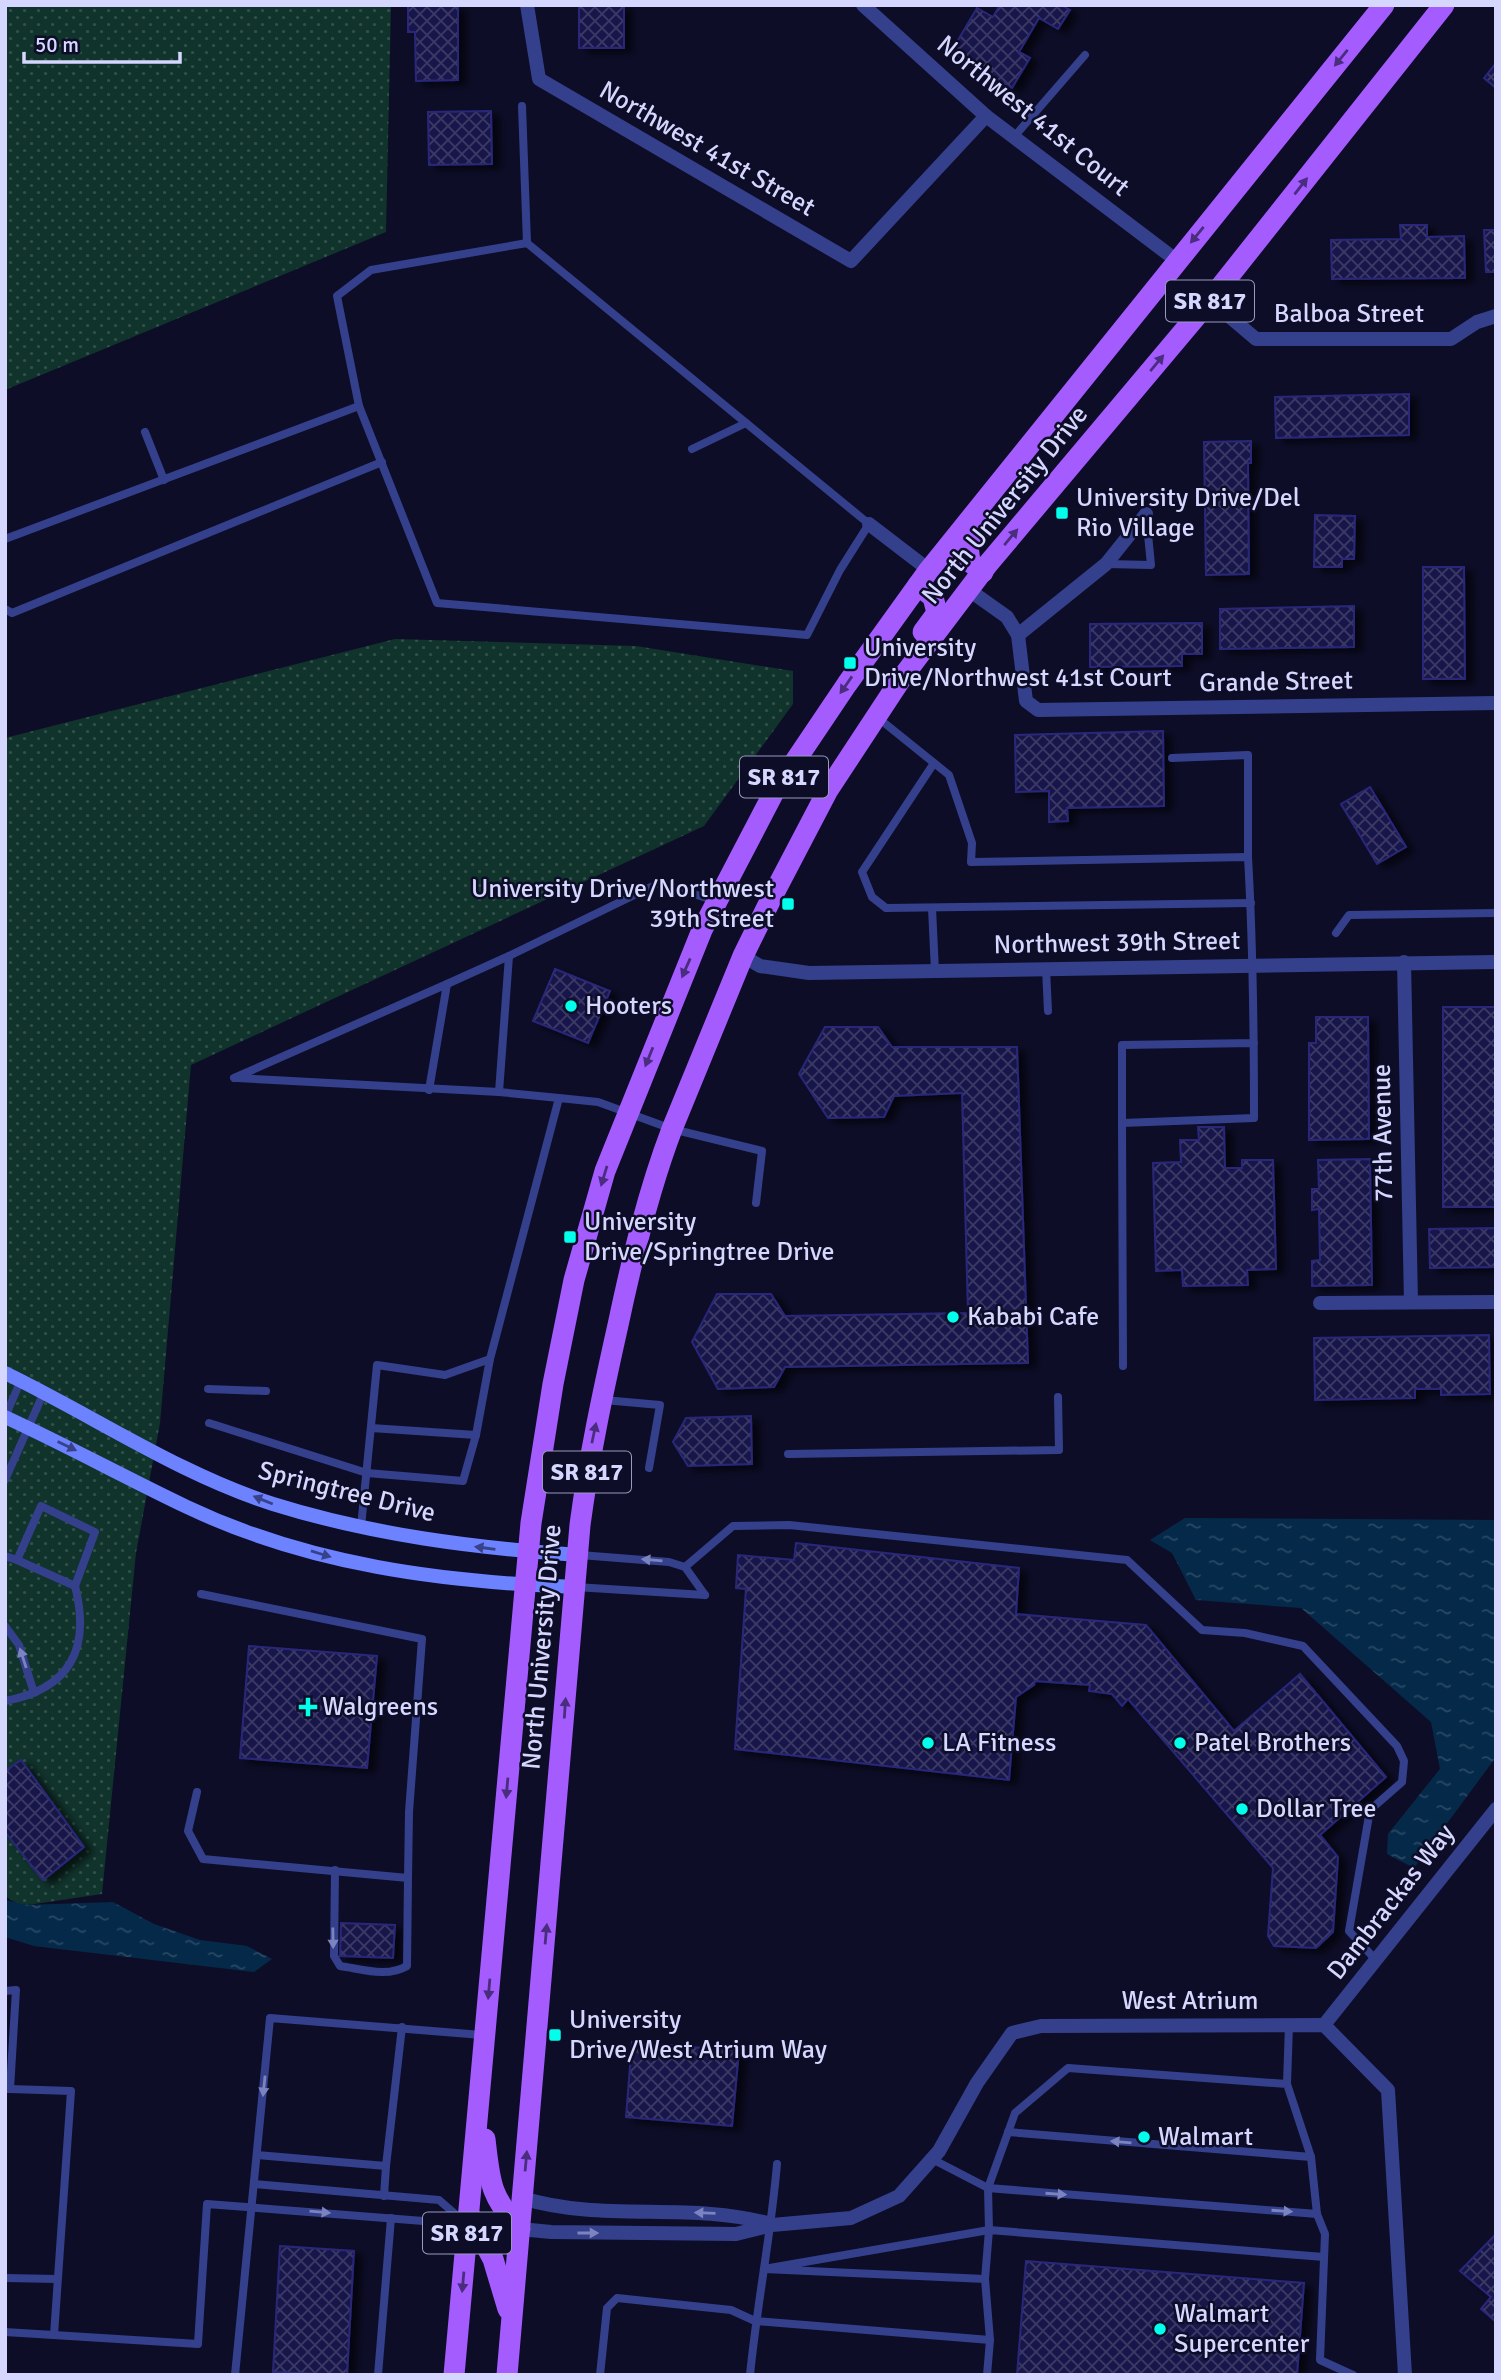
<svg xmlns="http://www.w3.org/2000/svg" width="1501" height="2380" font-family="Signika,sans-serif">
  <defs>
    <pattern id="grass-dots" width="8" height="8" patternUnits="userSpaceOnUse" patternTransform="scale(1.75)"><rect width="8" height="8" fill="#10332b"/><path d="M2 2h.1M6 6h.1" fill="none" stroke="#32504b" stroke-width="1.8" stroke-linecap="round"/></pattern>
    <pattern id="water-ripples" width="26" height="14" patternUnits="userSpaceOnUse" patternTransform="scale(1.75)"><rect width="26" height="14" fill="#052a49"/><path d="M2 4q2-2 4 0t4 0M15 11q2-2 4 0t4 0" fill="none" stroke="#294864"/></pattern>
    <pattern id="building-cross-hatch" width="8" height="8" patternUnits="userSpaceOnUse" patternTransform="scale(1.75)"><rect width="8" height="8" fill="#19184b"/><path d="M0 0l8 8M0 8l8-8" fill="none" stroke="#3a3966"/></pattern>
    <filter id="shadow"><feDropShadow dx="8" dy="4.5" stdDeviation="3.5" flood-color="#0009"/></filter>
  </defs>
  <rect width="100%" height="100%" fill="#0d0d28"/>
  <g fill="url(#grass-dots)">
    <path d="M5,5H391L386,232L5,390Z"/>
    <path d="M395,639L636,646L793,671V704L704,826L191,1065L160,1423L136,1553L102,1894L21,1906L5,1896V738Z"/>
  </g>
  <g fill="url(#water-ripples)">
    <path d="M1185,1518L1496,1520V1757L1414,1868L1387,1854L1388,1834L1440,1769L1431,1722L1301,1608L1196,1600L1172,1553L1150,1540Z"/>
    <path d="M5,1900L27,1905L113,1902L154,1924L200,1940L247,1946L272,1959L254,1972L34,1946L5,1937Z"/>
  </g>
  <g fill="url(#building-cross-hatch)" stroke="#292879" stroke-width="2" filter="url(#shadow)">
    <rect x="579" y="5" width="45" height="43"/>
    <path d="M1000,5H1061L1070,10L1058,29L1039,18L1019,52L1030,58L1012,88L951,52L977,8L993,17Z"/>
    <path d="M408,6H458V80L416,81L415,32H408Z"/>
    <path d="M1496,63V88L1484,78Z"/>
    <path d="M491,111L492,164L429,165L428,112Z"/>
    <path d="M1400,225H1427V237L1464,236L1465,278L1332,279L1331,240L1401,239Z"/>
    <path d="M1484,230H1496V272H1486Z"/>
    <path d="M1409,394V435L1276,438L1275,397Z"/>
    <path d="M1251,441V463H1248L1249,574L1206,575L1204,442Z"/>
    <path d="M1315,515L1355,516L1354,559H1342V567H1314Z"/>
    <path d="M1423,567H1464L1465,679H1423Z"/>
    <path d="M1354,606V647L1220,649V609Z"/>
    <path d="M1202,623V654H1182V666L1090,667V624Z"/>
    <path d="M1163,731L1164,806L1067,808L1068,821L1049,822V791L1016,792L1015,735Z"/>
    <path d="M1370,787L1406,847L1377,864L1341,804Z"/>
    <path d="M555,969L610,991L588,1043L533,1021Z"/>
    <rect x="1443" y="1007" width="53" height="200"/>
    <path d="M1316,1017H1368L1369,1139L1309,1140V1043H1316Z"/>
    <path d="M825,1027H878L892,1047H1017L1028,1363L785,1367L774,1387L718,1389L692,1342L717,1294H771L785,1316L968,1313L962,1093L894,1096L884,1117L828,1118L799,1074Z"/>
    <path d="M1198,1127H1224L1225,1168H1242V1160H1273L1276,1269L1247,1270L1248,1285L1183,1286L1182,1270L1156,1271L1153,1163L1181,1162L1180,1140H1199Z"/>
    <path d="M1370,1159L1372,1285L1312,1286V1261L1320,1260L1319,1209L1312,1210V1189H1319L1318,1160Z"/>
    <path d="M1496,1228V1267L1430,1268L1429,1229Z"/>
    <path d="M1489,1335L1490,1394L1441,1395V1389H1415V1398L1315,1400L1314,1338Z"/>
    <path d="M751,1416L752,1464L688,1466L673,1442L686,1418Z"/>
    <path d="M796,1543L1019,1568L1016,1614L1146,1625L1234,1731L1300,1674L1386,1777L1320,1835L1338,1857L1333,1932L1316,1948L1274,1946L1268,1936L1273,1868L1128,1699L1122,1706L1112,1694L1089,1691L1090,1685L1035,1681L1034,1685L1016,1697L1009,1780L735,1749L746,1589L736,1588L738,1555L794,1560Z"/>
    <path d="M249,1646L377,1656L367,1768L240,1758Z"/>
    <path d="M21,1760L84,1847L43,1880L5,1832V1771Z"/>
    <path d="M341,1923L395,1925L393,1958L340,1956Z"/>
    <path d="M632,2042L739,2051L732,2126L626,2117Z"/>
    <path d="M1496,2234V2322L1481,2309L1491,2297L1460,2271Z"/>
    <path d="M280,2246L354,2251L347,2375L273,2372Z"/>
    <path d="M1026,2261L1304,2283L1297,2375H1017Z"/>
  </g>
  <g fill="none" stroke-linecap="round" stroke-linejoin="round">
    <g stroke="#34408c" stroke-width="8">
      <path d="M522,106L527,243"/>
      <path d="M1014,137L1085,55"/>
      <path d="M527,243L869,524L840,570L807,635L437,603L359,406L337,296L371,270Z"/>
      <path d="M145,432L164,480"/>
      <path d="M692,449L746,423"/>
      <path d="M5,539L359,406"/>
      <path d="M1106,564L1151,565L1146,514"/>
      <path d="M5,609L12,613L382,462"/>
      <path d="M877,717L949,775L972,843L971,862L1248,857C1253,944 1254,1031 1254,1118L1122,1123V1045L1254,1043"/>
      <path d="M1172,758L1248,755V857"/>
      <path d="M934,763L862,872L872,897L886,908L1251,903"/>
      <path d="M932,908L935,971"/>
      <path d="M1336,933L1349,915L1496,913"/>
      <path d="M509,956L659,883L716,901"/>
      <path d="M1046,969L1048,1011"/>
      <path d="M447,984L509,956L499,1092"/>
      <path d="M234,1078L447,984L429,1090"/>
      <path d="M237,1078L499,1092L559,1098"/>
      <path d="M1122,1123L1123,1366"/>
      <path d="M208,1389L266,1391"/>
      <path d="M604,1400L660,1405L649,1468"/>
      <path d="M5,1417L21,1380"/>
      <path d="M209,1423L367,1473L463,1481L476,1435"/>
      <path d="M371,1428L476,1435L490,1359"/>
      <path d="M788,1454L1059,1450L1058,1397"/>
      <path d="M5,1480L44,1392"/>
      <path d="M361,1527L377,1365L445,1375L490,1359L559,1098L598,1102L672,1129L762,1151L756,1203"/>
      <path d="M580,1555L669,1562L685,1567L705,1595"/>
      <path d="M5,1556L17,1560"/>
      <path d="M685,1567L733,1526L789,1525L1127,1560L1202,1630L1245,1633L1303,1646L1397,1746L1404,1761L1402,1782L1370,1810L1349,1931L1376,1960"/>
      <path d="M575,1587L705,1595"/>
      <path d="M5,1626L19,1645L34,1693"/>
      <path d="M5,1701C70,1689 91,1649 75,1586L17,1560L41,1506L95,1532L75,1586"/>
      <path d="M197,1792L188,1831L203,1859L408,1878L409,1812L422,1639L201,1594"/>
      <path d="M335,1870L334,1956L340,1966C362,1969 387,1978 407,1966L408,1878"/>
      <path d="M5,1991L16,1990L10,2089H5"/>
      <path d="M1287,2084L1289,2025"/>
      <path d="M10,2089L71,2091L54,2335"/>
      <path d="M1008,2132L1311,2157"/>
      <path d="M257,2155L386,2166L402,2027"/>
      <path d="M932,2159L988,2188L1015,2113L1068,2068L1287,2084L1311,2157L1317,2214L1325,2234L1320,2360L1353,2375"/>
      <path d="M384,2196L386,2166"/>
      <path d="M5,2278L57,2279"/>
      <path d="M985,2279L989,2230L1324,2257"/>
      <path d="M5,2332L198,2344L207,2204L436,2222L454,2213L439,2200L254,2184"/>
      <path d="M235,2375L270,2018L482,2035"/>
      <path d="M378,2375L391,2218"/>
      <path d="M600,2375L607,2308L617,2298L731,2310L755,2321L990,2340"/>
      <path d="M750,2375C757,2304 771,2235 777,2164"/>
      <path d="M987,2375L990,2340L985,2279L764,2269L989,2230L988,2188L1317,2214"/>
    </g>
    <g stroke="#34408c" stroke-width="14">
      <path d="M527,5L539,79L851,261L986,116"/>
      <path d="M863,5L986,116L1176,260"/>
      <path d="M1210,300L1256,339H1451L1477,322L1496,316"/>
      <path d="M869,524L929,570"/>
      <path d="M969,590L1007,617L1018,635L1026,701L1038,710L1496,703"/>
      <path d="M1018,635L1106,564L1146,514"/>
      <path d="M743,956L760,966L809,973L1496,962"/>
      <path d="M1404,962L1411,1302"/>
      <path d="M1320,1303L1496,1302"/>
      <path d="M1324,2025L1496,1809"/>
      <path d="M522,2198C603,2223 690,2201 771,2224"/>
      <path d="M520,2229L551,2232L736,2234L772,2225L851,2218L899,2196L939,2151L977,2083L1012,2033L1041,2026L1324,2025L1388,2090L1405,2375"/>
    </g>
    <g stroke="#6c82ff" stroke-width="14">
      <path d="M5,1373C94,1416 179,1474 273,1504C372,1535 475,1548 578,1555"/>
      <path d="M5,1417C66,1445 126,1478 187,1507C309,1565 442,1582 575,1587"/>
    </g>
    <g stroke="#a55cff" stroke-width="21">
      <path d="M983,572L970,562L968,546L985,522"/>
      <path d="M918,585L933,597L937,613L923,632"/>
      <path d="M485,2139C490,2183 490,2196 520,2229"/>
      <path d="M469,2214L493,2259L508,2309"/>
      <path d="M454,2375L531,1523L553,1384L574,1280L605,1171L702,930L773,794L847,684L929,570L1384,5"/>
      <path d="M507,2375L580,1525C589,1457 603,1392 618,1325C632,1259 648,1192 672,1129L743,956L771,899L828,790L901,679L988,564L1210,300L1444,5"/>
    </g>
  </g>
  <defs><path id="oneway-solid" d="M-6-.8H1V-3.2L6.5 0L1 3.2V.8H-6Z" transform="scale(1.75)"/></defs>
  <g fill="#4a2d7e">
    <use href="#oneway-solid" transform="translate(1341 58) rotate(129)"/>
    <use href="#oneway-solid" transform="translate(1301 186) rotate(-52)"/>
    <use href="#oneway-solid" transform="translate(1197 235) rotate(129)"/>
    <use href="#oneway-solid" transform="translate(1157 363) rotate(-50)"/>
    <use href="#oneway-solid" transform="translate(1011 537) rotate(-50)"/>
    <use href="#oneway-solid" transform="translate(846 685) rotate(125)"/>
    <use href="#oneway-solid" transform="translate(686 968) rotate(114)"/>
    <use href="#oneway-solid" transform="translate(649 1057) rotate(112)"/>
    <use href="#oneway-solid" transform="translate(604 1176) rotate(107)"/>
    <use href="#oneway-solid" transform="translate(594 1433) rotate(-78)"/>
    <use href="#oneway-solid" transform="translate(565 1708) rotate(-86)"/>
    <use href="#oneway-solid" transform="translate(507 1788) rotate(95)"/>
    <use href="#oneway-solid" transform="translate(546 1934) rotate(-85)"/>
    <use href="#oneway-solid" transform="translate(489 1989) rotate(95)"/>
    <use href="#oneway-solid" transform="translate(526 2161) rotate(-85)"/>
    <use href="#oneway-solid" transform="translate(463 2282) rotate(95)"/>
  </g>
  <g fill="#384289">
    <use href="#oneway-solid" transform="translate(67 1446) rotate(26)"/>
    <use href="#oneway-solid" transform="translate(263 1500) rotate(-158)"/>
    <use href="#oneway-solid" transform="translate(485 1548) rotate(-172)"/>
    <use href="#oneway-solid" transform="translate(321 1554) rotate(17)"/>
  </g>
  <g fill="#7c84c0">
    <use href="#oneway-solid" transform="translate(652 1560) rotate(-175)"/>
    <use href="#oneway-solid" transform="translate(23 1658) rotate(-108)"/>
    <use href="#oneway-solid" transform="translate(333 1938) rotate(89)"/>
    <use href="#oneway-solid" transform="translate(264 2086) rotate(96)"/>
    <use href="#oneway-solid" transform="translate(1121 2142) rotate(-175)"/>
    <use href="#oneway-solid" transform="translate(1056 2194) rotate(4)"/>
    <use href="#oneway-solid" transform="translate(1282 2211) rotate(4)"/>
    <use href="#oneway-solid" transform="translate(320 2212) rotate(5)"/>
    <use href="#oneway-solid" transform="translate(705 2213) rotate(-178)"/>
    <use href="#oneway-solid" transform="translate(588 2233)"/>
  </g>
  <g fill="#01ffeb" stroke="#0d0d28" stroke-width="2.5">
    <rect x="1055" y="506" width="14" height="14" rx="3.5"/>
    <rect x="843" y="656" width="14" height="14" rx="3.5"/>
    <rect x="781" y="897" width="14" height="14" rx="3.5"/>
    <circle cx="571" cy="1006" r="7"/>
    <rect x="563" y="1230" width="14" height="14" rx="3.5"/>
    <circle cx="953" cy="1317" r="7"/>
    <path d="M304.5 1696.5h7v7h7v7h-7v7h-7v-7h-7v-7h7z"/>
    <circle cx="928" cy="1743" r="7"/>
    <circle cx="1180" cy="1743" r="7"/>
    <circle cx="1242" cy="1809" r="7"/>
    <rect x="548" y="2028" width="14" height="14" rx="3.5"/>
    <circle cx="1144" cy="2137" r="7"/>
    <circle cx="1160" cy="2329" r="7"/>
  </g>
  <g text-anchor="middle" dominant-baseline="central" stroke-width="5" stroke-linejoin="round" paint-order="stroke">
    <g fill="#0d0d28" stroke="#999abe" stroke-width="2">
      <rect x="1166" y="280.5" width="88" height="41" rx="5"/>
      <rect x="740" y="756.5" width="88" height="41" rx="5"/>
      <rect x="543" y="1451.5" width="88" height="41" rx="5"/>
      <rect x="423" y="2212.5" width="88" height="41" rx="5"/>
    </g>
    <g font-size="24" font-weight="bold" fill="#d5d7ff">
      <text x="1210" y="301">SR 817</text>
      <text x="784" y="777">SR 817</text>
      <text x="587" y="1472">SR 817</text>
      <text x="467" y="2233">SR 817</text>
    </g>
    <g font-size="26" fill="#d5d7ff" stroke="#0d0d28">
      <text transform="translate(1033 116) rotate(39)">Northwest 41st Court</text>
      <text transform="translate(707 149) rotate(30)">Northwest 41st Street</text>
      <text x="1349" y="314">Balboa Street</text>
      <text transform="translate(1005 505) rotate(-51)">North University Drive</text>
      <text transform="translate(1276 682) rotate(-1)">Grande Street</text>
      <text transform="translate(1117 943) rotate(-1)">Northwest 39th Street</text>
      <text transform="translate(1383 1133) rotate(-91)">77th Avenue</text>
      <text transform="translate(347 1492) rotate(14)">Springtree Drive</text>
      <text transform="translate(542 1647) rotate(-85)">North University Drive</text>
      <text transform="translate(1391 1902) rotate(-52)">Dambrackas Way</text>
      <text x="1190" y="2001">West Atrium</text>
    </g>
    <g font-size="26" fill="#d5d7ff" stroke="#0d0d28" text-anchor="start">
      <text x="1076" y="498">University Drive/Del<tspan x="1076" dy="30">Rio Village</tspan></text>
      <text x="864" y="648">University<tspan x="864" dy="30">Drive/Northwest 41st Court</tspan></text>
      <text x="774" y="889" text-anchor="end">University Drive/Northwest<tspan x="774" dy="30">39th Street</tspan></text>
      <text x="585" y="1006">Hooters</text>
      <text x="584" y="1222">University<tspan x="584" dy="30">Drive/Springtree Drive</tspan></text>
      <text x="967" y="1317">Kababi Cafe</text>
      <text x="322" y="1707">Walgreens</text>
      <text x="942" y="1743">LA Fitness</text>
      <text x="1194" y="1743">Patel Brothers</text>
      <text x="1256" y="1809">Dollar Tree</text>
      <text x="569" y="2020">University<tspan x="569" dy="30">Drive/West Atrium Way</tspan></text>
      <text x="1158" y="2137">Walmart</text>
      <text x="1174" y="2314">Walmart<tspan x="1174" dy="30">Supercenter</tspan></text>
    </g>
  </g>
  <rect width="1501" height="2380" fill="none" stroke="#d5d7ff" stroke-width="14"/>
  <path d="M24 52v10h156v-10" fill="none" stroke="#d5d7ff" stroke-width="3.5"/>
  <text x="35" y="52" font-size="21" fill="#d5d7ff" stroke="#0d0d28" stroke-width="5" paint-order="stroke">50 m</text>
</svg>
